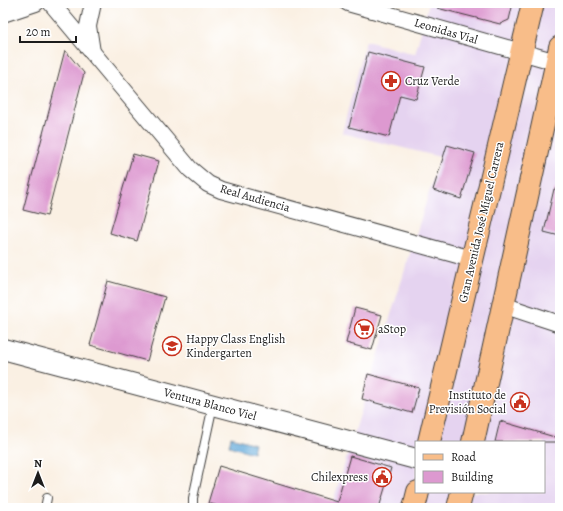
<svg xmlns="http://www.w3.org/2000/svg" width="563" height="511" font-family="Alegreya,serif">
  <rect width="100%" height="100%" fill="#fff"/>
  <filter id="ink" filterUnits="userSpaceOnUse"><feTurbulence type="fractalNoise" baseFrequency=".025" numOctaves="2"/><feDisplacementMap in="SourceGraphic" scale="8" xChannelSelector="R" yChannelSelector="G"/><feConvolveMatrix kernelMatrix="1 2 1 2 8 2 1 2 1" color-interpolation-filters="sRGB"/></filter>
  <filter id="wash" filterUnits="userSpaceOnUse"><feTurbulence type="fractalNoise" baseFrequency=".012" numOctaves="4" result="noise"/><feDisplacementMap in="SourceGraphic" scale="16" xChannelSelector="R" yChannelSelector="G"/><feGaussianBlur stdDeviation="0.9" result="paint"/><feColorMatrix in="noise" values="0 0 0 0 0 0 0 0 0 0 0 0 0 0 0 0 0 1.4 0 .05"/><feComposite in="paint" operator="in"/></filter>
  <g filter="url(#wash)">
    <rect width="100%" height="100%" fill="#faf0e3"/>
    <path fill="#e5d3f0" fill-rule="evenodd" d="M429,3H560V508H331L440,157L342,133L366,41L415,54ZM416,442H544V492H416Z"/>
    <path fill="#63aada" stroke="#40637b" d="M231,437L255,444L253,453L229,446Z"/>
    <g id="blocks">
      <g fill="#dd99d0">
        <path d="M438,3H513L509,20L500,24L437,8Z"/>
        <path d="M65,50L84,73L47,216L23,210Z"/>
        <path d="M368,52L425,67L416,99L400,95L389,137L349,127Z"/>
        <path d="M447,145L475,153L461,199L433,190Z"/>
        <path d="M133,154L159,161L137,241L110,233Z"/>
        <path d="M554,189L560,190V236L544,232Z"/>
        <path d="M108,281L165,297L147,361L90,345Z"/>
        <path d="M355,308L382,315L372,350L346,343Z"/>
        <path d="M368,374L419,388L412,413L362,399Z"/>
        <path d="M500,421L558,438V442H495Z"/>
        <path d="M350,456L391,468L379,508H225L208,503L219,466L337,502Z"/>
      </g>
    </g>
  </g>
  <g filter="url(#ink)">
    <use href="#blocks" fill-opacity="0" stroke="#3d3c3a" stroke-width="1"/>
    <g fill="none" stroke-linecap="round" stroke-linejoin="round">
      <g stroke="#3d3c3a" stroke-width="10">
        <g id="service">
          <path d="M45,508L47,498"/>
          <path d="M193,508V498L213,405"/>
        </g>
      </g>
      <g stroke="#3d3c3a" stroke-width="18">
        <g id="minor">
          <path d="M51,3L190,169L208,184L221,190L472,259"/>
          <path d="M348,3L560,63"/>
          <path d="M3,14L36,3"/>
          <path d="M92,52L88,26L93,3"/>
          <path d="M503,305L560,324"/>
        </g>
      </g>
      <g stroke="#3d3c3a" stroke-width="22">
        <path id="tertiary" d="M3,349L416,459"/>
      </g>
      <g stroke="#3d3c3a" stroke-width="24">
        <g id="primary">
          <path d="M429,442L533,3"/>
          <path d="M473,442L560,47"/>
          <path d="M414,508L418,492"/>
          <path d="M458,508L462,492"/>
        </g>
      </g>
      <use href="#service" stroke="#fff" stroke-width="8"/>
      <use href="#minor" stroke="#fff" stroke-width="16"/>
      <use href="#tertiary" stroke="#fff" stroke-width="20"/>
      <use href="#primary" stroke="#f8bd89" stroke-width="22"/>
    </g>
  </g>
  <defs>
    <g id="pharmacy-ring" transform="scale(1)"><circle r="9.5" fill="#fff" stroke="#c8321e" stroke-width="1.5"/><path d="M-2-6h4v4h4v4h-4v4h-4v-4h-4v-4h4Z" fill="#c8321e"/></g>
    <g id="supermarket-ring" transform="scale(1)"><circle r="9.5" fill="#fff" stroke="#c8321e" stroke-width="1.5"/><path d="M-6-5.5h2.5l.6 2H6L4.5 2H-2.5L-4.4-4H-6ZM-1.5 3.2a1.3 1.3 0 1 0 .1 0ZM3 3.2a1.3 1.3 0 1 0 .1 0Z" fill="#c8321e"/></g>
    <g id="school-ring" transform="scale(1)"><circle r="9.5" fill="#fff" stroke="#c8321e" stroke-width="1.5"/><path d="M0-5L7-2L0 1L-7-2ZM-4 1L0 2.5L4 1V4Q0 6-4 4Z" fill="#c8321e"/></g>
    <g id="civic-ring" transform="scale(1)"><circle r="9.5" fill="#fff" stroke="#c8321e" stroke-width="1.5"/><path d="M-.6-6.5H3V-4.5H.6V-3L4-1V1h2V6H-6V1h2V-1L-.6-3ZM-1.2 2.5V6h2.4V2.5Z" fill="#c8321e"/></g>
  </defs>
  <g fill-rule="evenodd">
    <use href="#pharmacy-ring" x="391" y="81"/>
    <use href="#supermarket-ring" x="364" y="329"/>
    <use href="#school-ring" x="172" y="346"/>
    <use href="#civic-ring" x="520" y="402"/>
    <use href="#civic-ring" x="382" y="477"/>
  </g>
  <g text-anchor="middle" dominant-baseline="central" stroke-width="3" stroke-linejoin="round" paint-order="stroke">
    <g font-size="12" fill="#1c1c1c" stroke="#fff">
      <text transform="translate(446 31) rotate(16)">Leonidas Vial</text>
      <text transform="translate(255 198) rotate(16)">Real Audiencia</text>
      <text transform="translate(481 222) rotate(-77)">Gran Avenida José Miguel Carrera</text>
      <text transform="translate(210 404) rotate(15)">Ventura Blanco Viel</text>
    </g>
    <g font-size="12" fill="#1c1c1c" stroke="#fff" text-anchor="start">
      <text x="405" y="81">Cruz Verde</text>
      <text x="378" y="329">aStop</text>
      <text x="186" y="339">Happy Class English<tspan x="186" dy="14">Kindergarten</tspan></text>
      <text x="506" y="395" text-anchor="end">Instituto de<tspan x="506" dy="14">Previsión Social</tspan></text>
      <text x="368" y="477" text-anchor="end">Chilexpress</text>
    </g>
  </g>
  <rect width="563" height="511" fill="none" stroke="#fff" stroke-width="16"/>
  <rect x="415" y="441" width="130" height="52" fill="#ffffff" stroke="#a4a4a4"/>
  <rect x="423" y="454" width="20" height="6" fill="#f8bd89" stroke="#a4a4a4"/>
  <text x="451" y="461" font-size="12" fill="#1c1c1c">Road</text>
  <rect x="423" y="471" width="20" height="12" fill="#dd99d0" stroke="#a4a4a4"/>
  <text x="451" y="481" font-size="12" fill="#1c1c1c">Building</text>
  <g transform="translate(38 473)" stroke="#ffffff" stroke-width="3" paint-order="stroke">
  <path d="M0-3L7 15L0 10L-7 15Z" fill="#1c1c1c"/>
  <text y="-6" font-size="11" font-weight="bold" text-anchor="middle" fill="#1c1c1c">N</text>
  </g>
  <path d="M20 36v6h56v-6" fill="none" stroke="#1c1c1c" stroke-width="2"/>
  <text x="26" y="36" font-size="12" fill="#1c1c1c" stroke="#ffffff" stroke-width="3" paint-order="stroke">20 m</text>
</svg>
